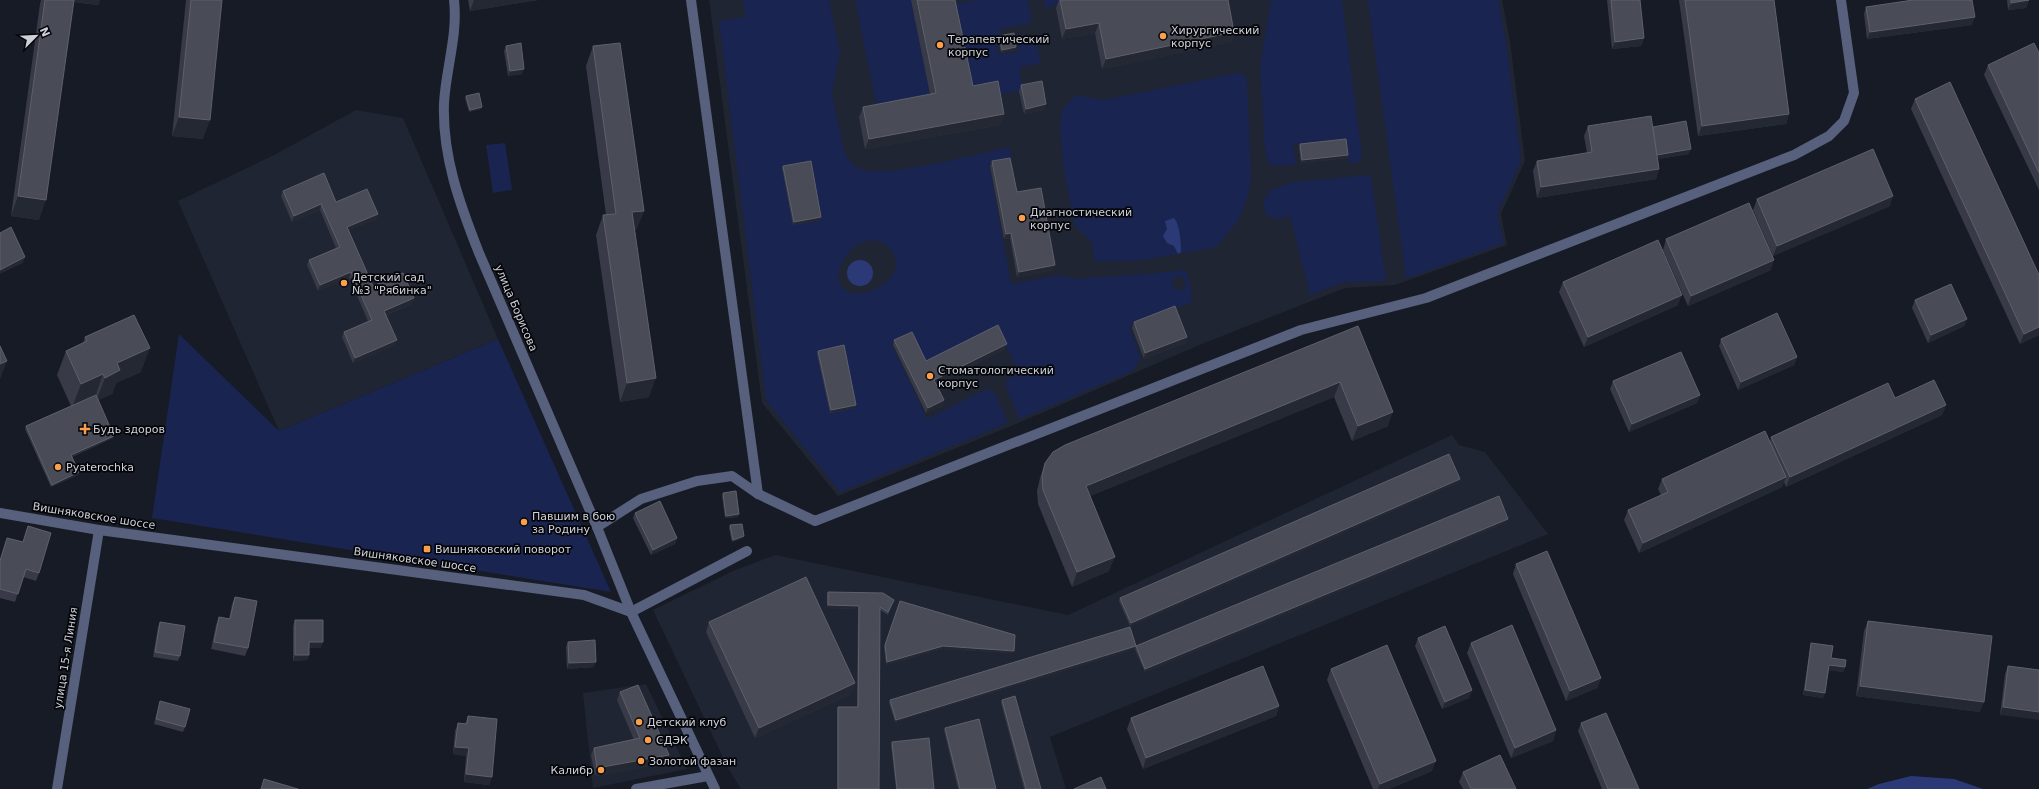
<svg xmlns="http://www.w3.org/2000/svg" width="2039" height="789" font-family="'DejaVu Sans',sans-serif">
  <rect width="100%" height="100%" fill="#171b25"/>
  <g fill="#202533">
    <path d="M709,0H1502L1510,41L1525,161L1501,214L1507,245L1395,285L1345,288L1204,343L1016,424L838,496L762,403Z"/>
    <path d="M356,110L403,118L498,339L279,431L178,201L274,155Z"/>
    <path d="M1452,435L1459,445L1485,452L1548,534L1050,737L1066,789H741L728,768L653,610L733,571L775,555L1068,615Z"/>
    <path d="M646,684L687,769L593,788L583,693Z"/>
  </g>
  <g fill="#1a2450" fill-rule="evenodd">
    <path d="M743,0H829L840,53L832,94L845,154C848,160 854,166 860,169C883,179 981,153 1009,147L1012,160L989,164L1011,284L1061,275L1073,279L1158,273L1181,270L1186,272L1189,277L1192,302L1129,327L1141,358L1131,372L1019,419L1005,384L1008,379L1019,373L997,328L924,363L910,334L891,343L927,419L982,391L990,389L996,395L1008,423L840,492L766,400L719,21L745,17ZM876,240C887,243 898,255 896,267C894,283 864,298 850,293C826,284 844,253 858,244C864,241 870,241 876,240ZM1177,276L1184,278L1186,285C1183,291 1177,292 1173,287V278Z"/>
    <path d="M855,0H911L932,103L878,113Z"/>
    <path d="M975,0H1028L1032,20L1028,24L1000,29L1001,35L995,38L999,55L1019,51L1017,40L1035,36L1041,63L1021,67L1020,73L1023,90L998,95L972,91L955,4Z"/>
    <path d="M1044,0H1074V1L1044,8Z"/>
    <path d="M1271,0H1342L1362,156L1359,162L1348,163L1346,139L1293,144L1296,165L1277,166L1268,163L1265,152L1260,65Z"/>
    <path d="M1368,0H1498L1506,42L1521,161L1497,214L1504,243L1406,279Z"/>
    <path d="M1236,73L1245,75L1247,83L1251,175L1249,193L1239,219L1216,247L1145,260L1096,262L1094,258L1092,242L1075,226L1064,173L1060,126L1062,110L1075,95L1104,100ZM1167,229H1178L1181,252L1176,251L1175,246L1171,245L1163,236Z"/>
    <path d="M505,143L512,190L493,193L486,145Z"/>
    <path d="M1367,175L1371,177L1386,281L1344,282L1310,295L1290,216L1280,219L1267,217L1263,202L1269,191L1292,182Z"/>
    <path d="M179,334L279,431L498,339L611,592L152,518Z"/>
  </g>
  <g fill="#2b3a77">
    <path d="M1174,218C1180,225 1181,243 1181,252L1178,254L1174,246L1167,243L1163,236L1167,229L1165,221Z"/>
    <circle cx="860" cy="273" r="13"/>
    <path d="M1911,776L1954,779L1983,789H1867L1879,784Z"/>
  </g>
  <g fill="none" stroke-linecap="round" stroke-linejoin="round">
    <g stroke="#57607d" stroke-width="10">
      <path d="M454,0C458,35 446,68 444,103C442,156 460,205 479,253L597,527L631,612L747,551"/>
      <path d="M691,0L758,494"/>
      <path d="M0,513L99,530L584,595L631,612L715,789"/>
      <path d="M597,527L641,499L697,481L732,476L758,494L815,521L1301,330L1426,298L1794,155L1829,136L1844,121L1854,93L1841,0"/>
      <path d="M57,789L99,530"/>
      <path d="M636,789L708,776"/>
    </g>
  </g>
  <g fill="#383b47">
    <path d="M41,0H100L98,5L74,2L39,220L11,216L40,4Z"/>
    <path d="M186,0H222L203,139L172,136Z"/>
    <path d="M468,0H538L470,11Z"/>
    <path d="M911,0H955L973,86L1004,114L1000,125L865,149L859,117L863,107L930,94Z"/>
    <path d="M1059,0H1228L1234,32L1231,42L1102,69L1095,33L1062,39L1056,8Z"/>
    <path d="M1607,0H1640L1644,38L1641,46L1612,49Z"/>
    <path d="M1679,0H1774L1789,114L1786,124L1698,136Z"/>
    <path d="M2007,0H2029L2026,8L2008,10Z"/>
    <path d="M1866,7L1972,25L1867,39L1864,14Z"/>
    <path d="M999,36L1016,47L1015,50L1001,53L998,38Z"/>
    <path d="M506,46L522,74L508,76L504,51Z"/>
    <path d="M593,46L644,211L636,230H635L649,397L620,402L596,235L603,215H606L586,66Z"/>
    <path d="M2039,53V190L1984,75L1988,65Z"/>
    <path d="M1021,85L1046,104L1044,110L1024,114L1019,91Z"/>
    <path d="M466,96L482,107L481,109L469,112L465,98Z"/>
    <path d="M1915,99L2039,335L2020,344L1911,109Z"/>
    <path d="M1588,126L1689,154L1658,159L1659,169L1656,179L1537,198L1533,171L1537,161L1587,153L1584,136Z"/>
    <path d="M1300,144L1348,155L1347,158L1301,163L1299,147Z"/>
    <path d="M992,161L1017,192L1053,270L1017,277L1010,238L1004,239L990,166Z"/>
    <path d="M783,166L821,217L820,220L793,225L782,168Z"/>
    <path d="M283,191L336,202L378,214L376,219L349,231L373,286L412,304L386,315L395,345L353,363L342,337L344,332L368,321L349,277L318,291L307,265L309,260L336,248L320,210L292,222L281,196Z"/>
    <path d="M1757,199L1890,206L1773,256L1753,210Z"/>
    <path d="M1666,239L1771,270L1688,306L1663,250Z"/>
    <path d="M1563,282L1678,305L1584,347L1559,292Z"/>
    <path d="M1915,300L1967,319L1964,326L1928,343L1912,308Z"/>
    <path d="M1134,322L1187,337L1185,343L1144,359L1132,328Z"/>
    <path d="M1358,326L1388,426L1352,441L1334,397L1090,496L1109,571L1072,587L1038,504L1037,491L1040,478L1045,463Z"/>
    <path d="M85,337L141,372L116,383L112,394L98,400L113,438L72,457L79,472L78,475L51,487L25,429L26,426L71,406L57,375L66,351L83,343Z"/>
    <path d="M1721,339L1797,357L1794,365L1738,390L1719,346Z"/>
    <path d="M894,340L926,361L1005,349L936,384L944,400L942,406L926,413L893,345Z"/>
    <path d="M818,351L856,405L855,408L830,413L817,354Z"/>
    <path d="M1613,381L1700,395L1697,403L1629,432L1610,389Z"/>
    <path d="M1895,398L1946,405L1942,415L1786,487L1784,482L1782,487L1639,553L1624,520L1628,510L1661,495L1658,489L1662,479L1770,442L1771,437Z"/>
    <path d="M1460,479L1459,482L1130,626L1119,601L1120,598Z"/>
    <path d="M723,493L738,517L725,518L722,496Z"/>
    <path d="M635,513L677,538L675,544L651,555L633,518Z"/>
    <path d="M1508,519L1507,522L1145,672L1135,649L1136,646Z"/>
    <path d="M730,525L744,536L743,538L732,542L729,528Z"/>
    <path d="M28,526L39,573L36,581L23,577L15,602L0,598V559L7,538L23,542Z"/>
    <path d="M1516,564L1601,678L1597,688L1566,701L1513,574Z"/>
    <path d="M828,592L894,600L888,615L880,610L879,789H837V709L838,707H857L858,609L827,608V594Z"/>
    <path d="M235,597L248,648L245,656L211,649L216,625L219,617L229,619L232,604Z"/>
    <path d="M900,601L1013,653L942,649L886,665L884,647Z"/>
    <path d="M295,620L321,648H309V655L307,660L293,661V626Z"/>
    <path d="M1868,621L1980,712L1856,696L1864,631Z"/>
    <path d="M160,622L180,656L178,661L153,657L158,627Z"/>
    <path d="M709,622L855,683L851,694L755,738L706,632Z"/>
    <path d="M1418,638L1472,690L1469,698L1442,709L1415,646Z"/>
    <path d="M568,642L594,667L567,669L566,647Z"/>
    <path d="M1471,643L1556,730L1553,741L1511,758L1467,653Z"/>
    <path d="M1811,643L1831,658L1845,667L1843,672L1829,670L1823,698L1803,695L1810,648Z"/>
    <path d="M1136,646L1135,649L895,722L889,703L890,700Z"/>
    <path d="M2008,666L2039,670L2000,715L2005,674Z"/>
    <path d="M1331,669L1432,771L1389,789H1373L1327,680Z"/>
    <path d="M620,692L669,755L666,763L595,776L591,755L594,748L634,740L617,700Z"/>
    <path d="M1002,700L1041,789H1024L1001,703Z"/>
    <path d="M160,701L185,727L183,732L154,724Z"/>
    <path d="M1279,706L1276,716L1143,769L1127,729L1131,718Z"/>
    <path d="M468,716L492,777L489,785L464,782L466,756L453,754L455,731L458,723L465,724Z"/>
    <path d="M1581,723L1639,789H1602L1578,731Z"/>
    <path d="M945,728L996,789H958L944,730Z"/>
    <path d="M892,742L934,789H896L891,745Z"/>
    <path d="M1463,772L1516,789H1463L1459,782Z"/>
  </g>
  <g fill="#242833">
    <path d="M68,0H100L98,5L68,1Z"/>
    <path d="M474,0H538L470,11Z"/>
    <path d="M2029,0L2026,8L2008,10L2011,3Z"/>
    <path d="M1975,17L1972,25L1867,39L1870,32Z"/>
    <path d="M1099,23L1095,33L1062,39L1066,29Z"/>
    <path d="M1234,32L1231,42L1102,69L1106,59Z"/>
    <path d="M1644,38L1641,46L1612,49L1615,42Z"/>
    <path d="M1016,47L1015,50L1001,53L1002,50Z"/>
    <path d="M524,69L522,74L508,76L510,71Z"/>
    <path d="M1046,104L1044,110L1024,114L1026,109Z"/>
    <path d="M482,107L481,109L469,112L470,110Z"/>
    <path d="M1004,114L1000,125L865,149L869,139Z"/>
    <path d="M1789,114L1786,124L1698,136L1702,126Z"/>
    <path d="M179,117L210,120L203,139L172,136Z"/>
    <path d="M1691,149L1689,154L1654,160L1656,155Z"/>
    <path d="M1348,155L1347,158L1301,163L1302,160Z"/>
    <path d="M1659,169L1656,179L1537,198L1541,187Z"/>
    <path d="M18,196L46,200L39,220L11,216Z"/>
    <path d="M1893,196L1890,206L1773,256L1777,246Z"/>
    <path d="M321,204L320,210L292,222L294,216Z"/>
    <path d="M644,211L636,230L625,232L632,212Z"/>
    <path d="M378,214L376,219L346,233L347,227Z"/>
    <path d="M821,217L820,220L793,225L794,222Z"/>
    <path d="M1011,233L1010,238L1004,239L1006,234Z"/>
    <path d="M25,257L23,263L0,274V270Z"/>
    <path d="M1774,260L1771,270L1688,306L1691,296Z"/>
    <path d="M1055,265L1053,270L1017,277L1019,272Z"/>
    <path d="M351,272L349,277L318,291L320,285Z"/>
    <path d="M1682,295L1678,305L1584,347L1588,337Z"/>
    <path d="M414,298L412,304L382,316L384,311Z"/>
    <path d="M1967,319L1964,326L1928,343L1931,335Z"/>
    <path d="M2039,327V335L2020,344L2024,334Z"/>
    <path d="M1187,337L1185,343L1144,359L1145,353Z"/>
    <path d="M397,340L395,345L353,363L355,358Z"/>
    <path d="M1007,344L1005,349L932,386L934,380Z"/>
    <path d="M150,348L141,372L116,383L112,394L96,401L105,378L117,363Z"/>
    <path d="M1797,357L1794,365L1738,390L1741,382Z"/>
    <path d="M7,361L0,380V364Z"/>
    <path d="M103,374L95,397L72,408L81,384Z"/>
    <path d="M656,378L649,397L620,402L627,383Z"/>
    <path d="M1340,382L1334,397L1080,500L1086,486Z"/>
    <path d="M1700,395L1697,403L1629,432L1632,424Z"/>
    <path d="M944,400L942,406L926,413L928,408Z"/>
    <path d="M856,405L855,408L830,413L831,410Z"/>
    <path d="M1946,405L1942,415L1786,487L1790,477Z"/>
    <path d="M1393,412L1388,426L1352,441L1358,426Z"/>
    <path d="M114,436L113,438L70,457L71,455Z"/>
    <path d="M79,472L78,475L51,487L52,485Z"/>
    <path d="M1786,477L1782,487L1639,553L1643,543Z"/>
    <path d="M1460,479L1459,482L1130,626L1131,623Z"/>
    <path d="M739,514L738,517L725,518L726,516Z"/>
    <path d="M1508,519L1507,522L1145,672V669Z"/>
    <path d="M744,536L743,538L732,542L733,540Z"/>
    <path d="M677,538L675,544L651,555L653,550Z"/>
    <path d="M1115,557L1109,571L1072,587L1077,572Z"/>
    <path d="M828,605L859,606L858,609L827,608Z"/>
    <path d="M309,642H323L321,648H307Z"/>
    <path d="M943,646L1014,651L1013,653L942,649L886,665L887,662Z"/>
    <path d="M1136,646L1135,649L895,722L896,720Z"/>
    <path d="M295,655H309L307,660L293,661Z"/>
    <path d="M596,662L594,667L567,669L569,663Z"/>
    <path d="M1829,665L1845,667L1843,672L1827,670Z"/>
    <path d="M1601,678L1597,688L1566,701L1570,691Z"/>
    <path d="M855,683L851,694L755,738L759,728Z"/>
    <path d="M1860,686L1984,702L1980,712L1856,696Z"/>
    <path d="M1472,690L1469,698L1442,709L1445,702Z"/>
    <path d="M1805,690L1825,693L1823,698L1803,695Z"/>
    <path d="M1279,706L1276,716L1143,769L1146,758Z"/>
    <path d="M2003,707L2039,712V720L2000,715Z"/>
    <path d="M1556,730L1553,741L1511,758L1515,748Z"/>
    <path d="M455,747L469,748L466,756L453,754Z"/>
    <path d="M669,755L666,763L595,776L597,768Z"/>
    <path d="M1436,761L1432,771L1389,789H1378L1380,784Z"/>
    <path d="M466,774L492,777L489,785L464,782Z"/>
  </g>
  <g fill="#494b57" stroke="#5e606b">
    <path d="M45,0H74L46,200L18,196Z"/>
    <path d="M191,0H222L210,120L179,117Z"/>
    <path d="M917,0H955L973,86L998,81L1004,114L869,139L863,107L936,93Z"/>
    <path d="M1060,0H1228L1234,32L1106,59L1099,23L1066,29Z"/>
    <path d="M1611,0H1640L1644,38L1615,42Z"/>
    <path d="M1685,0H1774L1789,114L1702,126Z"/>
    <path d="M1913,0H1972L1975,17L1870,32L1866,7Z"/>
    <path d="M2011,0H2029L2011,3Z"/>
    <path d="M1014,33L1016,47L1002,50L999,36Z"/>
    <path d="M521,43L524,69L510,71L506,46Z"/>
    <path d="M620,43L644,211L632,212L656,378L627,383L603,215L616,214L593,46Z"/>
    <path d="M2034,43L2039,53V173L1988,65Z"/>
    <path d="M1042,81L1046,104L1026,109L1021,85Z"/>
    <path d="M1950,82L2039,275V327L2024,334L1915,99Z"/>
    <path d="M479,93L482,107L470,110L466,96Z"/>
    <path d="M1651,116L1659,169L1541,187L1537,161L1592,152L1588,126Z"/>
    <path d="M1686,121L1691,149L1657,155L1653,127Z"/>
    <path d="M1346,139L1348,155L1302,160L1300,144Z"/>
    <path d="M1873,149L1893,196L1777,246L1757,199Z"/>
    <path d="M1010,158L1017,192L1041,188L1055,265L1019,272L1011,233L1006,234L992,161Z"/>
    <path d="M811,161L821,217L794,222L783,166Z"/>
    <path d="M324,173L336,202L367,189L378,214L347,227L373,286L403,273L414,298L384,311L397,340L355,358L344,332L372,320L351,272L320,285L309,260L340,247L321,204L294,216L283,191Z"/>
    <path d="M1749,203L1774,260L1691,296L1666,239Z"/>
    <path d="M11,227L25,257L0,270V233Z"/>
    <path d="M1658,240L1682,295L1588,337L1563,282Z"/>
    <path d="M1951,284L1967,319L1931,335L1915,300Z"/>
    <path d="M1175,306L1187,337L1145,353L1134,322Z"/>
    <path d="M1777,313L1797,357L1741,382L1721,339Z"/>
    <path d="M134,315L150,348L117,363L120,370L105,378L103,374L81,384L66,351L87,341L85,337Z"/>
    <path d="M998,325L1007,344L934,380L944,400L928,408L894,340L912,332L926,361Z"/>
    <path d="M1358,326L1393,412L1358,426L1340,382L1086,486L1115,557L1077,572L1043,490L1042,476L1045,463L1053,452L1065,445Z"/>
    <path d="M844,345L856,405L831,410L818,351Z"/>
    <path d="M0,346L7,361L0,364Z"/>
    <path d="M1681,352L1700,395L1632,424L1613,381Z"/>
    <path d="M1934,380L1946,405L1790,477L1771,437L1888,383L1895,398Z"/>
    <path d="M96,395L114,436L71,455L79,472L52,485L26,426Z"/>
    <path d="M1765,431L1786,477L1643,543L1628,510L1668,492L1662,479Z"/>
    <path d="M1449,454L1460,479L1131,623L1120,598Z"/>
    <path d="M736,491L739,514L726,516L723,493Z"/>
    <path d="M1499,496L1508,519L1145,669L1136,646Z"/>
    <path d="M660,501L677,538L653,550L635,513Z"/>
    <path d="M742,524L744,536L733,540L730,525Z"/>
    <path d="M28,526L51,533L39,573L26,569L18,594L0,589V561L7,538L23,542Z"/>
    <path d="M1547,551L1601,678L1570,691L1516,564Z"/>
    <path d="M806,577L855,683L759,728L709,622Z"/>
    <path d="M828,592L883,593L894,600L888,612L880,607L879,789H838V707H858L859,606L828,605Z"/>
    <path d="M235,597L257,601L248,648L214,642L219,617L230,619Z"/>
    <path d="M900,601L1015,635L1014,651L943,646L887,662L885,645Z"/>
    <path d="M295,620H323V642H309V655H295Z"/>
    <path d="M1868,621L1992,636L1984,702L1860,686Z"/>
    <path d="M160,622L185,626L180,656L155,652Z"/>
    <path d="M1512,625L1556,730L1515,748L1471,643Z"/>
    <path d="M1445,626L1472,690L1445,702L1418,638Z"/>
    <path d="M1130,627L1136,646L896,720L890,700Z"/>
    <path d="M595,640L596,662L569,663L568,642Z"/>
    <path d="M1811,643L1833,646L1831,658L1846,660L1845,667L1829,665L1825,693L1805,690Z"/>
    <path d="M1387,645L1436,761L1380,784L1331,669Z"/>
    <path d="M1263,666L1279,706L1146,758L1131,718Z"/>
    <path d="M2008,666L2039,670V712L2003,707Z"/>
    <path d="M638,685L669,755L597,768L594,748L640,738L620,692Z"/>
    <path d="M1015,696L1041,789H1026L1002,700Z"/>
    <path d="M160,701L190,709L185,727L156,719Z"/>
    <path d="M1606,713L1639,789H1608L1581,723Z"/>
    <path d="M468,716L497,719L492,777L466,774L469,748L455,747L458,723L467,724Z"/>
    <path d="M979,719L996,789H960L945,728Z"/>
    <path d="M929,738L934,789H897L892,742Z"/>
    <path d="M1500,755L1516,789H1471L1463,772Z"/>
    <path d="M1101,777L1106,789H1074Z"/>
    <path d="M264,779L298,789H261Z"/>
  </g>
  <g fill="#f99f4d" stroke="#05060a" stroke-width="1.5">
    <circle cx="1163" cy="36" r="4"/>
    <circle cx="940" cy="45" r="4"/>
    <circle cx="1022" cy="218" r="4"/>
    <circle cx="344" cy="283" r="4"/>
    <circle cx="930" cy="376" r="4"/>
    <path d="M83 423h4v4h4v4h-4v4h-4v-4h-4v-4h4z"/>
    <circle cx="58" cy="467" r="4"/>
    <circle cx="524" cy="522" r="4"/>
    <rect x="423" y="545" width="8" height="8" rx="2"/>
    <circle cx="639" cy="722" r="4"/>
    <circle cx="648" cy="740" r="4"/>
    <circle cx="641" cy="761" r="4"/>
    <circle cx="601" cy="770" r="4"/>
  </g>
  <g text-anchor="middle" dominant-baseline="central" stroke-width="3.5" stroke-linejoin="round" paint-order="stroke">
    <g font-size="11" fill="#cfd1d9" stroke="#05060a" text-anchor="start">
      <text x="1171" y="30">Хирургический<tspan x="1171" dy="13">корпус</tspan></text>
      <text x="948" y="39">Терапевтический<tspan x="948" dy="13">корпус</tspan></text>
      <text x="1030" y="212">Диагностический<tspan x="1030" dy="13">корпус</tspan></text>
      <text x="352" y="277">Детский сад<tspan x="352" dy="13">№3 "Рябинка"</tspan></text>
      <text x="938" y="370">Стоматологический<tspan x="938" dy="13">корпус</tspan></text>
      <text x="93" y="429">Будь здоров</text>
      <text x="66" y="467">Pyaterochka</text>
      <text x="532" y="516">Павшим в бою<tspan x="532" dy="13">за Родину</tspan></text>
      <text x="435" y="549">Вишняковский поворот</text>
      <text x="647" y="722">Детский клуб</text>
      <text x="656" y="740">СДЭК</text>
      <text x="649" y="761">Золотой фазан</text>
      <text x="593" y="770" text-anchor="end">Калибр</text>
    </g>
    <g font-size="11" fill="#cfd1d9" stroke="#05060a">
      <text transform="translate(516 308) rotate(67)">улица Борисова</text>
      <text transform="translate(94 516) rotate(9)">Вишняковское шоссе</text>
      <text transform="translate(415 560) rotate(8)">Вишняковское шоссе</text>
      <text transform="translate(66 658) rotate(-81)">улица 15-я Линия</text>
    </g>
  </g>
  <g transform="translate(36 36) rotate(66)" stroke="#05060a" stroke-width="3" paint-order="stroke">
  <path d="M0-3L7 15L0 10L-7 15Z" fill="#cfd1d9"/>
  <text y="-6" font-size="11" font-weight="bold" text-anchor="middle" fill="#cfd1d9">N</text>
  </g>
</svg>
